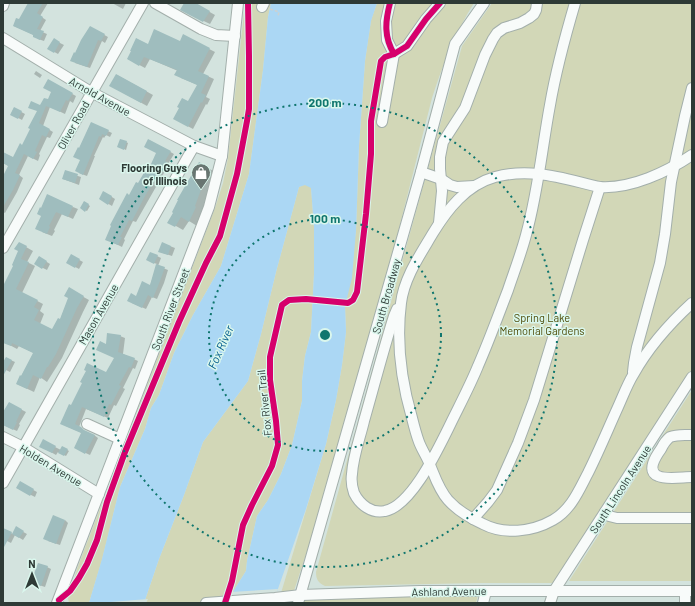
<svg xmlns="http://www.w3.org/2000/svg" width="695" height="606" font-family="Barlow,sans-serif">
  <rect width="100%" height="100%" fill="#d3e3de"/>
  <g fill="#d2d7b7">
    <path d="M245,3H271L268,17L263,70L249,174L221,266L193,315L174,353L159,395L151,408L145,429L120,487L102,560L89,603H69L68,598L77,569L215,208L223,183L228,158Z"/>
    <path d="M377,3H474C455,33 443,64 432,98L385,284L326,493L290,603H278L326,444L336,400L342,365L346,332L345,306L356,231L359,146L365,61L371,20Z"/>
    <path d="M492,3H692V369L553,583H481L325,586C318,583 316,579 316,572L462,46Z"/>
    <path d="M305,184L311,187L314,227V274L311,332L305,356L302,381V401L292,445L281,474L268,500L257,516L247,561L246,571L234,590L231,603H144L159,559L184,495L203,442L248,381L261,334L276,272L299,187Z"/>
    <path d="M692,390V581H569Z"/>
    <path d="M479,591L476,603H298L301,595Z"/>
  </g>
  <path fill="#abd7f4" d="M271,3H377L371,21L365,61L359,146L356,231L352,278L345,306L346,332L342,365L336,400L326,444L306,509L273,603H231L234,590L246,571L247,561L257,516L268,500L281,474L292,445L302,401V381L305,356L311,332L314,274V227L311,188L305,185L299,187L276,272L261,334L248,381L203,442L184,495L159,559L144,603H89L102,559L120,487L145,429L151,408L159,395L174,353L193,315L221,266L249,174L263,70L268,17Z"/>
  <g fill="#d3e3de">
    <path d="M310,297L345,300V304L310,301Z"/>
    <path d="M278,589L273,603H229L231,592Z"/>
    <path d="M148,599L146,603H98Z"/>
  </g>
  <g fill="#0003">
    <path d="M29,3H48L40,16L46,20L40,31L47,34L44,41L38,39L34,35L14,26L20,20Z"/>
    <path d="M112,3H126L123,9Z"/>
    <path d="M184,3H194L215,15L210,24L187,13Z"/>
    <path d="M90,27L108,37L105,43L102,41L90,68L75,63L76,54Z"/>
    <path d="M184,36L215,52L203,74L214,79L206,97L210,99L207,105L206,104L193,129L180,122L181,108L188,103L198,85L181,78L178,71L150,59L145,68L128,59L148,45L180,42Z"/>
    <path d="M54,40L64,45L58,54L49,49Z"/>
    <path d="M36,71L42,75L40,78L34,74Z"/>
    <path d="M117,75L153,95L147,106L111,86Z"/>
    <path d="M48,81L76,96L73,103L70,101L65,114L50,107L43,126L53,132L50,138L47,137L39,154L40,155L38,161L28,156L19,175L23,178L17,192L5,213L3,212V179L9,166L3,163V153L14,158L23,146L41,106L48,101L52,92Z"/>
    <path d="M14,108L25,114L22,120L11,114Z"/>
    <path d="M91,123L112,133L110,137L106,135L104,138L103,137L94,156H95L87,176L79,173L81,160L80,149Z"/>
    <path d="M149,140L174,154L168,164L170,165L167,172L165,171L136,222L133,221L124,239L125,240L122,247L110,241L130,196L148,174L157,153Z"/>
    <path d="M126,142L128,143L126,150L120,147Z"/>
    <path d="M199,163L217,173L197,226L189,221L183,230L169,222Z"/>
    <path d="M66,172L81,177L79,185L63,179Z"/>
    <path d="M104,192L115,199L112,206L100,199Z"/>
    <path d="M84,202L90,206L87,211L81,208Z"/>
    <path d="M73,207L78,209L73,219L62,214L54,230L55,231L52,236L42,232V216Z"/>
    <path d="M19,243L33,251L27,262L35,266L22,293L43,304L40,311L44,314L40,324L53,330L60,320L69,298V289L89,300L83,312L62,358L47,382L40,377L34,392L17,384L34,353L19,346L17,349L4,342L3,345V284L5,285L14,265L19,251Z"/>
    <path d="M162,243L175,248L172,256L163,253Z"/>
    <path d="M72,256L83,262L79,269L68,263Z"/>
    <path d="M157,256L161,258L158,266L168,270L164,283L157,299L152,297L146,309L132,303L137,297L150,286L157,264L151,262Z"/>
    <path d="M39,257L50,264L47,270L35,264Z"/>
    <path d="M120,336L125,338L123,354L138,361L135,369L133,368L123,388L125,389L116,406L114,405L108,418L86,409L79,427L87,434L94,435L98,438L90,455L79,450L82,433L66,426L72,406L107,373L115,358L107,345Z"/>
    <path d="M6,358L15,362L10,372L4,369L3,372V364Z"/>
    <path d="M9,403L26,412L19,424L20,425L17,431L3,425V414Z"/>
    <path d="M43,441L61,450L62,447L69,451L66,456L58,452L56,455L40,446Z"/>
    <path d="M20,483L37,492L35,497L17,488Z"/>
    <path d="M65,520L68,523L60,545L48,541Z"/>
    <path d="M16,528L27,534L23,540L15,535L11,543L3,539V529L13,534Z"/>
    <path d="M47,567L51,569L45,587L36,584Z"/>
  </g>
  <g fill="#9fbdbe">
    <path d="M28,3H43L37,13L43,17L37,29L44,31L40,40L33,37V35L13,26L16,18L19,19Z"/>
    <path d="M184,3H196L210,11L203,22L180,10Z"/>
    <path d="M90,26L105,34L101,41L98,40L87,67L70,61L74,52L75,53L81,40Z"/>
    <path d="M154,29L180,41L183,34L210,48L198,71L209,76L201,93L206,95L202,103L201,102L188,127L173,119L179,108L177,107L182,98L188,101L197,85L174,75L177,70L144,57L139,66L127,59L131,51H130L136,38L148,44Z"/>
    <path d="M54,38L60,42L54,53L47,49Z"/>
    <path d="M116,74L147,91L141,103L109,86Z"/>
    <path d="M48,79L73,93L68,101L66,100L60,112L46,106L39,123L50,129L46,137L42,135L35,151L37,152L33,159L24,154L15,173L20,175L13,190L3,207V176L8,166L3,163V152L13,157L20,143L22,145L30,129L28,128L37,111L28,108L31,101L40,105L44,98L48,99L51,92L43,88Z"/>
    <path d="M14,107L22,111L18,119L10,115Z"/>
    <path d="M91,122L109,130L106,136L102,134L101,137L99,136L83,175L75,171L80,160L73,157L78,147L79,148Z"/>
    <path d="M120,139L127,141L124,150L117,147Z"/>
    <path d="M148,139L171,151L165,161L167,162L163,171L161,170L145,196L132,221L129,220L120,237H122L118,245L105,240L111,226L110,225L127,193L129,195L136,182L138,183L145,171L147,173L156,153L144,147Z"/>
    <path d="M199,162L209,168L195,206L196,207L189,222L181,217L175,227L167,223L173,213L172,212L178,200H177Z"/>
    <path d="M65,170L78,174L75,183L62,179Z"/>
    <path d="M103,191L112,196L108,205L99,199Z"/>
    <path d="M47,194L73,206L68,217L56,212L49,226L50,227L47,234L35,229L41,216L37,214L40,207L41,208Z"/>
    <path d="M84,201L89,204L85,212L80,208Z"/>
    <path d="M19,242L27,246L21,259L29,262L16,289L38,300L34,307L39,310L34,320L52,329L58,318L60,319L68,298L64,296L69,287L84,296L77,308L56,354L48,367H47L41,379L33,375L27,389L16,384L20,375L21,376L33,353L12,343L11,346L3,343V286L13,266L12,265L18,251L14,249Z"/>
    <path d="M162,242L171,246L168,255L158,252Z"/>
    <path d="M150,252L158,255L154,264L146,260Z"/>
    <path d="M71,254L80,259L75,268L66,263Z"/>
    <path d="M39,256L47,261L42,269L34,264Z"/>
    <path d="M156,264L165,267L160,281L153,298L148,295L142,308L127,301L131,293L136,296L142,281L150,285Z"/>
    <path d="M107,333L121,335L118,352L135,358L131,368L129,367L119,385L121,386L111,405L109,404L104,417L82,407L75,424L81,427L84,430L95,435L85,454L74,448L81,433L60,424L69,404L71,405L82,383L80,382L86,371L84,370L87,363L106,372L114,358L96,350L100,341L106,344Z"/>
    <path d="M6,357L12,360L3,376V362Z"/>
    <path d="M9,402L22,409L16,422H17L13,430L3,425V412Z"/>
    <path d="M43,439L56,446L52,453L39,447Z"/>
    <path d="M62,446L68,449L64,456L58,453Z"/>
    <path d="M20,481L34,489L30,496L16,488Z"/>
    <path d="M53,515L65,520L56,544L43,539Z"/>
    <path d="M16,526L24,531L19,538L12,534Z"/>
    <path d="M3,528L12,532L3,549Z"/>
    <path d="M38,563L48,566L41,586L31,582Z"/>
  </g>
  <g fill="none" stroke-linecap="round" stroke-linejoin="round">
    <g stroke="#a3afab" stroke-width="12">
      <g id="minor">
        <path d="M155,3L201,29L216,35L235,36"/>
        <path d="M3,6L4,3"/>
        <path d="M262,7L264,3"/>
        <path d="M3,38L91,92L194,146L222,156"/>
        <path d="M394,54L407,46L426,19L440,3"/>
        <path d="M382,122L394,54L387,40L386,21L390,3"/>
        <path d="M692,155C667,172 631,189 600,187C564,179 532,167 495,177C466,185 447,210 433,233C420,255 404,278 401,303C396,342 401,380 412,418C414,426 416,434 419,442C422,450 427,457 430,465C435,477 439,490 448,500C457,510 470,518 483,524C504,535 532,532 553,520C571,510 579,490 588,473C599,451 608,429 618,407C623,396 627,385 633,375C648,348 669,324 692,303"/>
        <path d="M421,172L441,179L450,185L457,187L474,186"/>
        <path d="M439,223L442,191L440,169V157L443,142L465,108L485,55L493,39L497,33L504,28L520,23L529,18L534,14L536,10L537,3"/>
        <path d="M3,248L143,3"/>
        <path d="M397,309L394,316C383,351 374,386 364,421C360,438 353,456 352,474C351,480 352,487 354,493C360,505 372,514 385,511C411,506 437,451 448,429C458,408 469,388 478,366C489,341 498,316 508,290C514,272 521,254 526,235C538,192 542,148 550,105C556,70 565,37 575,3"/>
        <path d="M633,372L634,363L637,347L660,263L665,234L671,182L685,116L692,88"/>
        <path d="M87,424L120,439"/>
        <path d="M692,435C685,435 677,434 670,437C666,440 663,445 661,449C656,456 646,471 658,476C666,480 683,477 692,477"/>
        <path d="M3,437L23,447L99,494"/>
        <path d="M3,483L194,146"/>
        <path d="M605,512L609,516L617,518H692"/>
        <path d="M473,519L488,502L497,490L518,443L534,400L583,240L600,187"/>
        <path d="M685,591V603"/>
        <path d="M57,603L209,207L222,156L238,3"/>
        <path d="M206,603L275,598L301,595L420,591H692"/>
        <path d="M298,603L421,172L455,44L484,3"/>
        <path d="M483,603L486,591"/>
        <path d="M550,603L554,591L692,377"/>
      </g>
    </g>
    <path stroke="#cdd1d0" stroke-width="1.5" stroke-dasharray="3 2" stroke-linecap="butt" d="M270,9L279,12L278,16"/>
    <use href="#minor" stroke="#f8fbfa" stroke-width="10"/>
    <g stroke="#daf7ed" stroke-width="8">
      <g id="cycleway">
        <path d="M390,3C385,22 384,37 394,54"/>
        <path d="M59,600L70,591L79,578L87,564L97,540L107,502L125,452L179,322L206,263L220,236L237,174L247,121L249,109V56L248,3"/>
        <path d="M225,603L232,581L243,525L252,505L272,466L278,445L276,421L270,380V357L282,305L289,300L306,299L348,303L353,300L357,292L366,214L371,154V121L381,61L385,57L394,54L407,46L426,19L440,3"/>
      </g>
    </g>
    <use href="#cycleway" stroke="#d6006c" stroke-width="6"/>
  </g>
  <g fill="none" stroke="#0f766e" stroke-width="2" stroke-dasharray="2 4">
    <circle cx="325" cy="335" r="116"/>
    <circle cx="325" cy="335" r="232"/>
  </g>
  <defs>
    <g id="shop-pin" transform="scale(1)"><path d="M0 17L-7.5 6A9.5 9.5 0 1 1 7.5 6Z" fill="#687571" stroke="#daf7ed"/><path d="M-5-2.5h2.3a2.7 3.5 0 0 1 5.4 0H5L5.5 6h-11ZM-1.5-2.5h3a1.5 2.3 0 0 0-3 0Z" fill="#fff"/></g>
  </defs>
  <g fill-rule="evenodd">
    <use href="#shop-pin" x="201" y="173"/>
  </g>
  <g text-anchor="middle" dominant-baseline="central" stroke-width="3" stroke-linejoin="round" paint-order="stroke">
    <g font-size="11" fill="#2e3a36" stroke="#daf7ed">
      <text transform="translate(100 96) rotate(29)">Arnold Avenue</text>
      <text transform="translate(73 125) rotate(-61)">Oliver Road</text>
      <text transform="translate(386 296) rotate(-74)">South Broadway</text>
      <text transform="translate(170 309) rotate(-69)">South River Street</text>
      <text transform="translate(98 314) rotate(-60)">Mason Avenue</text>
      <text transform="translate(264 403) rotate(-96)">Fox River Trail</text>
      <text transform="translate(51 465) rotate(31)">Holden Avenue</text>
      <text transform="translate(620 489) rotate(-57)">South Lincoln Avenue</text>
      <text transform="translate(449 591) rotate(-1)">Ashland Avenue</text>
    </g>
    <g font-size="11" font-weight="bold" fill="#2e3a36" stroke="#daf7ed" text-anchor="end">
      <text x="187" y="167">Flooring Guys<tspan x="187" dy="13">of Illinois</tspan></text>
    </g>
    <g font-size="11" fill="#4e4a07" stroke="#daf7ed">
      <text x="542" y="317">Spring Lake<tspan x="542" dy="13">Memorial Gardens</tspan></text>
    </g>
    <g font-size="12" font-style="italic" fill="#005b8c" stroke="#daf7ed">
      <text transform="translate(220 347) rotate(-66)">Fox River</text>
    </g>
  </g>
  <circle cx="325" cy="335" r="6" fill="#0f766e" stroke="#daf7ed" stroke-width="2"/>
  <g font-size="12" text-anchor="middle" font-weight="bold" fill="#0f766e" stroke="#daf7ed" stroke-width="3" stroke-linejoin="round" paint-order="stroke">
    <text x="325" y="107">200 m</text>
    <text x="325" y="223">100 m</text>
  </g>
  <rect width="695" height="606" fill="none" stroke="#2e3a36" stroke-width="8"/>
  <g transform="translate(32 574)" stroke="#daf7ed" stroke-width="3" paint-order="stroke">
  <path d="M0-3L7 15L0 10L-7 15Z" fill="#2e3a36"/>
  <text y="-6" font-size="11" font-weight="bold" text-anchor="middle" fill="#2e3a36">N</text>
  </g>
</svg>
